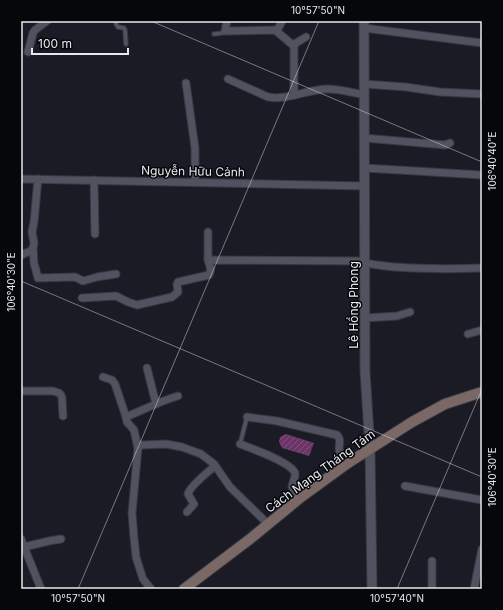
<svg xmlns="http://www.w3.org/2000/svg" width="503" height="610" font-family="Inter,sans-serif">
  <defs>
    <pattern id="building-hatch" width="6" height="6" patternUnits="userSpaceOnUse"><rect width="6" height="6" fill="#6b3568"/><path d="M-1 1l2-2M0 6l6-6M5 7l2-2" fill="none" stroke="#80527e"/></pattern>
  </defs>
  <rect width="100%" height="100%" fill="#1b1b26"/>
  <path fill="url(#building-hatch)" d="M286,434L314,443L309,456L282,448L279,442L280,437Z"/>
  <g fill="none" stroke-linecap="round" stroke-linejoin="round">
    <g stroke="#383840" stroke-width="5.5">
      <g id="service">
        <path d="M116,21V24L118,27L124,28L125,30L126,44"/>
        <path d="M214,34L222,33L225,31"/>
        <path d="M240,444L247,417"/>
      </g>
    </g>
    <g stroke="#383840" stroke-width="9">
      <g id="minor">
        <path d="M227,21L225,31L275,30L294,46"/>
        <path d="M364,28L482,43"/>
        <path d="M277,31L282,21"/>
        <path d="M28,52L33,33L35,30L47,21"/>
        <path d="M228,79L268,97C285,100 302,92 318,90C333,87 349,92 364,95"/>
        <path d="M186,83L195,148V182"/>
        <path d="M364,84L406,87L440,92L482,94"/>
        <path d="M294,95V46L296,43L306,37"/>
        <path d="M364,138L445,145L450,143"/>
        <path d="M365,168L482,175"/>
        <path d="M21,179L365,186"/>
        <path d="M94,180L95,234"/>
        <path d="M208,232V260"/>
        <path d="M33,248L34,263L38,278L75,277L83,281L97,277L116,274"/>
        <path d="M21,255L31,251L33,248L34,243L32,232L34,222L38,179"/>
        <path d="M82,298L116,296L128,302L137,305L172,297L178,292L177,284L178,282L209,275C212,270 210,265 208,260L359,261C370,265 383,266 395,267C424,269 453,269 482,268"/>
        <path d="M365,318L397,316L410,312"/>
        <path d="M468,334L482,330"/>
        <path d="M147,368L156,404"/>
        <path d="M103,377L112,380L115,384L126,417"/>
        <path d="M21,391H53L59,393L61,395L62,398L63,416"/>
        <path d="M247,417L277,421L337,435C343,441 337,445 340,453C342,456 346,460 348,463"/>
        <path d="M240,444C250,448 291,462 295,473C296,477 292,483 292,487L300,498"/>
        <path d="M138,448L134,430L127,422L126,417C143,410 160,401 178,396"/>
        <path d="M405,486L482,500"/>
        <path d="M187,512L194,504L188,494C190,486 208,472 215,466"/>
        <path d="M21,539L41,589"/>
        <path d="M24,547L49,541L61,539"/>
        <path d="M151,589L143,579L136,557L134,538L132,513L138,448L141,445L166,444L182,447L201,454L214,464L230,487L268,524"/>
        <path d="M432,589V561"/>
        <path d="M474,589L482,549"/>
      </g>
    </g>
    <g stroke="#383840" stroke-width="11">
      <path id="tertiary" d="M364,21L365,371L370,449L372,589"/>
    </g>
    <g stroke="#383840" stroke-width="12">
      <path id="secondary" d="M184,589L250,539L300,498L348,463L412,422L445,404L482,392"/>
    </g>
    <use href="#service" stroke="#51515f" stroke-width="3.5"/>
    <use href="#minor" stroke="#51515f" stroke-width="7"/>
    <use href="#tertiary" stroke="#51515f" stroke-width="9"/>
    <use href="#secondary" stroke="#7a6866" stroke-width="10"/>
  </g>
  <path fill="none" stroke="#e8e8f0" stroke-width="1" stroke-opacity="0.45" d="M151,21L482,162M21,281L482,477M78,589L319,21M397,589L482,389"/>
  <g text-anchor="middle" dominant-baseline="central" stroke-width="3" stroke-linejoin="round" paint-order="stroke">
    <g font-size="12" fill="#e8e8f0" stroke="#06070b">
      <text transform="translate(193 171) rotate(1)">Nguyễn Hữu Cảnh</text>
      <text transform="translate(353 305) rotate(-90)">Lê Hồng Phong</text>
      <text transform="translate(320 471) rotate(-36)">Cách Mạng Tháng Tám</text>
    </g>
  </g>
  <rect width="503" height="610" fill="none" stroke="#06070b" stroke-width="44"/>
  <path d="M32 48v6h96v-6" fill="none" stroke="#e8e8f0" stroke-width="2"/>
  <text x="38" y="48" font-size="12" fill="#e8e8f0" stroke="#06070b" stroke-width="3" paint-order="stroke">100 m</text>
  <rect x="22" y="22" width="459" height="566" fill="none" stroke="#e8e8f0" stroke-width="1.5"/>
  <g font-size="10" text-anchor="middle" fill="#e8e8f0">
    <text x="318" y="14">10°57'50"N</text>
    <text transform="translate(492 161) rotate(-90)" y="4">106°40'40"E</text>
    <text transform="translate(11 282) rotate(-90)" y="4">106°40'30"E</text>
    <text transform="translate(492 477) rotate(-90)" y="4">106°40'30"E</text>
    <text x="78" y="602">10°57'50"N</text>
    <text x="397" y="602">10°57'40"N</text>
  </g>
</svg>
